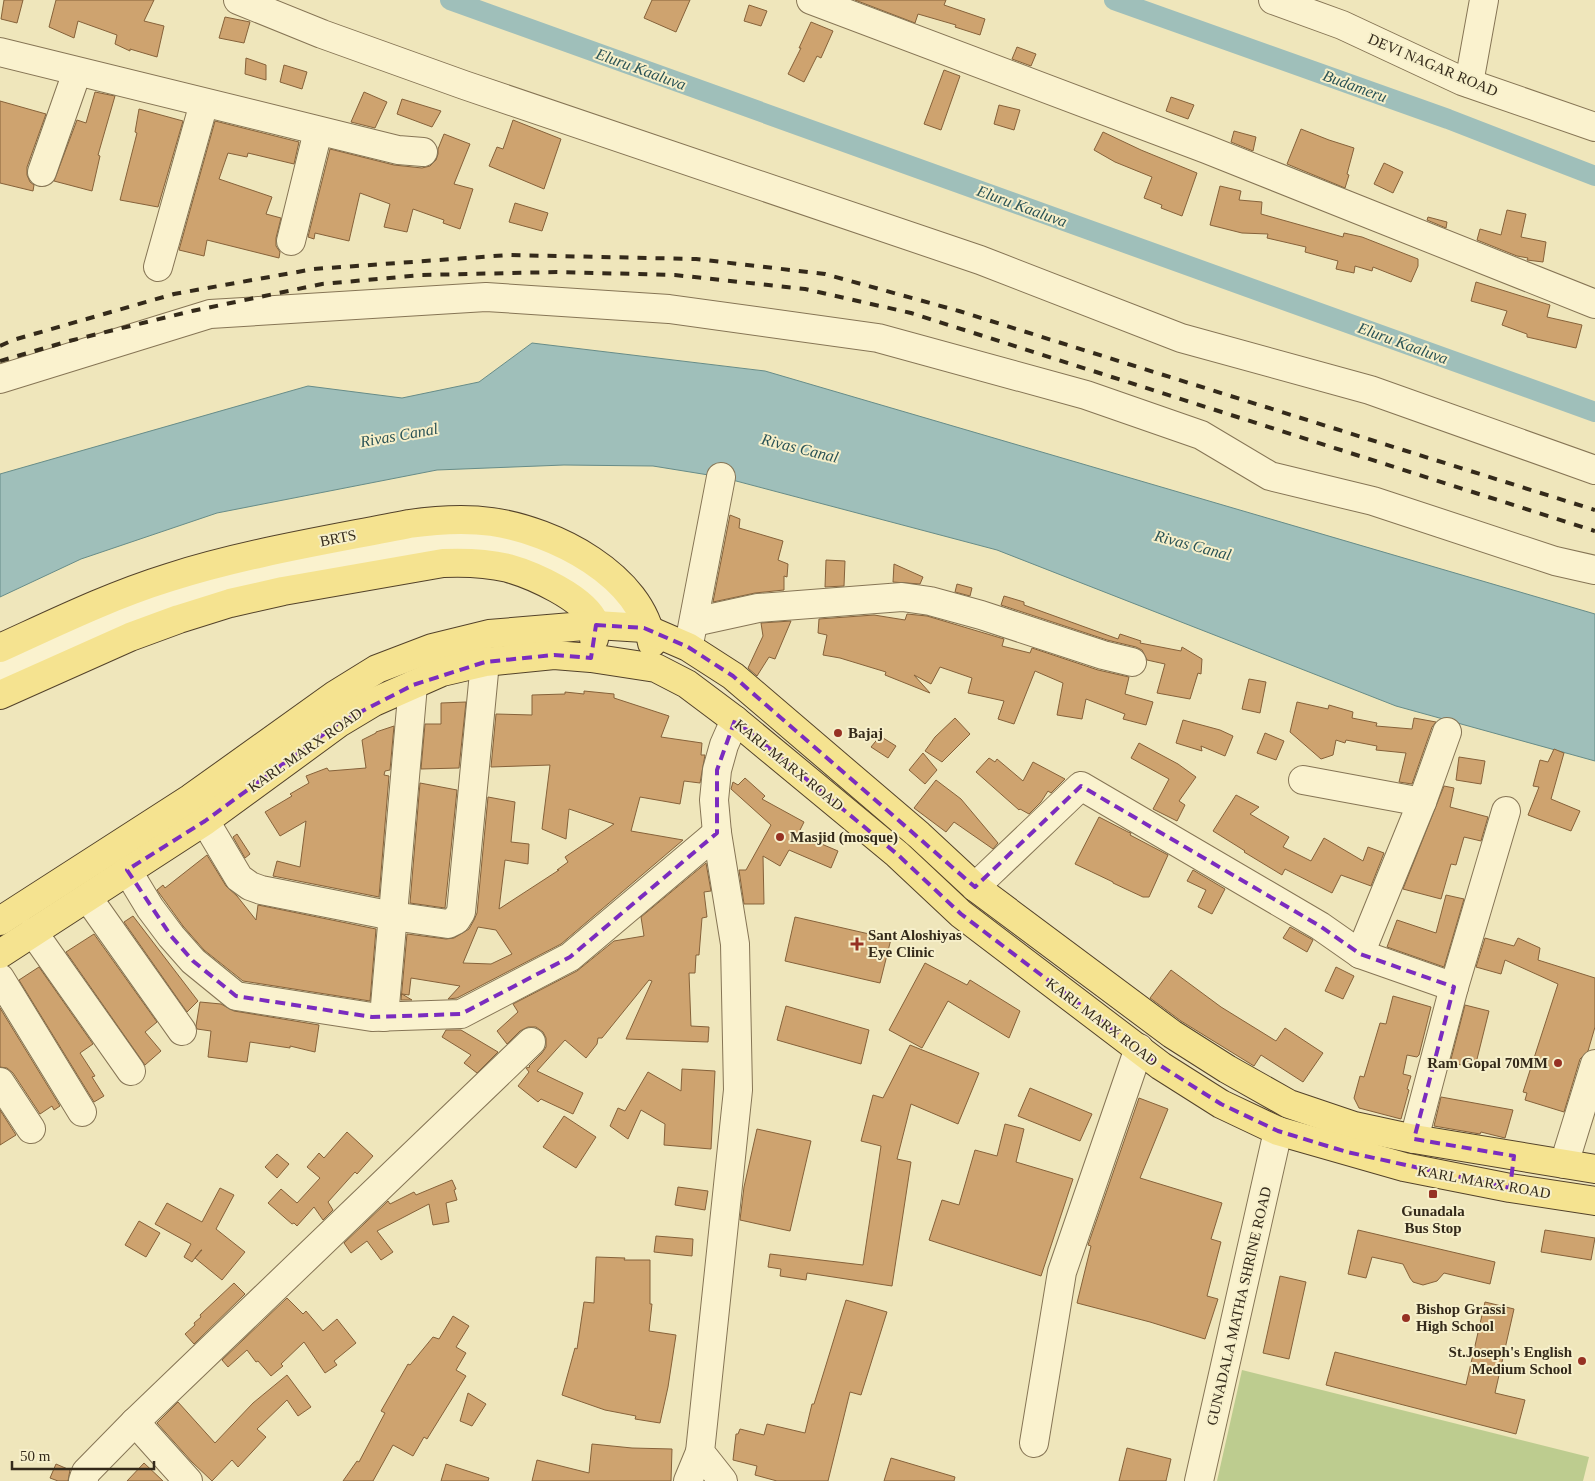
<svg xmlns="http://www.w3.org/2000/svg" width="1595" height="1481" font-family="'Times New Roman',serif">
  <rect width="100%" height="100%" fill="#efe6bb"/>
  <path fill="#bdcc8f" d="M1242,1370L1589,1457L1583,1481H1217Z"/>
  <path fill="#9fbfba" stroke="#678c88" d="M532,343L765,371L1595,614V761L1396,706L997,550L721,477L653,466L564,465L437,470L217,513L81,559L0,597V474L308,386L402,398L479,382Z"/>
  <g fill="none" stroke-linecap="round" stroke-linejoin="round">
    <g stroke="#9fbfba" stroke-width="20">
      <path d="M450,0L1595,412"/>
      <path d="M1114,0L1448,119L1595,176"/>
    </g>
  </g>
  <g fill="#cea36f" stroke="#86623a" fill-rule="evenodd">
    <path d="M4,0H23L17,23L1,19Z"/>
    <path d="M56,0H154L144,21L164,26L157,57L130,49V51L115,44L117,35L78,21L74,38L49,27Z"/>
    <path d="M652,0H690L676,32L644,18Z"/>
    <path d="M855,0H946L944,5L985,19L980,35L955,27L956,25L918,14L915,23Z"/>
    <path d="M749,5L767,11L761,26L744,21Z"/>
    <path d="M225,17L250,22L244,43L219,38Z"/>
    <path d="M811,22L833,31L821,58L817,56L804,82L788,74L801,48H799Z"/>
    <path d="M1017,47L1036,54L1031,66L1012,59Z"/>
    <path d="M246,58L266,65V80L245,74Z"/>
    <path d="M284,65L307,72L302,89L280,82Z"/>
    <path d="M944,70L960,76L941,130L924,124Z"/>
    <path d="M95,92L115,96L98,155L100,156L92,191L54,181L77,120L86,123Z"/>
    <path d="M364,92L387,102L375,128L351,122Z"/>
    <path d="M1171,97L1194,105L1188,119L1166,111Z"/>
    <path d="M402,99L441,111L432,127L397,114Z"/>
    <path d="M0,101L46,114L27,167V175L30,182L34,185L33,191L0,183Z"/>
    <path d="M999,105L1020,110L1014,130L994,124Z"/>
    <path d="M139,109L183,121L158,207L120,200L137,133L135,132Z"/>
    <path d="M513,120L561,139L544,189L489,166L497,147L503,149Z"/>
    <path d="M215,121L299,142L294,164L248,153L247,157L228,153L219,179L272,197L266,214L281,218L276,238V246L280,252L279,258L207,240L204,256L179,250Z"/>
    <path d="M1301,129L1329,140L1354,148L1347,174L1349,175L1345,188L1287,164Z"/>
    <path d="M1234,131L1256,137L1253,151L1231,142Z"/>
    <path d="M1103,132L1141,150L1197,173L1182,216L1161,208L1162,205L1144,198L1152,177L1115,162L1094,150Z"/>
    <path d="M444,134L470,144L454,184L473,189L460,229L443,223L444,220L413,209L407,232L384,227L390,204L360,193L349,241L315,233L314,239L308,237L330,149L394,165L422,168L430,166L436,160L438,154V149Z"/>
    <path d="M1384,163L1403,172L1393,193L1374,184Z"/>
    <path d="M1220,186L1241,191L1239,200L1262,202L1261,214L1343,237L1344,233L1362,237L1418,259V266L1411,282L1373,267L1372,271L1355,266L1354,273L1336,269L1338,261L1305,252L1306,247L1267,238L1268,234L1242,233L1210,225Z"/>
    <path d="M515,203L548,213L542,231L509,222Z"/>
    <path d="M1507,210L1526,214L1521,237L1546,242L1543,262L1527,260L1528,258L1517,256L1477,240L1480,229L1501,235Z"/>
    <path d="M1428,217L1447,222L1446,228L1427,220Z"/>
    <path d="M1476,282L1550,305L1547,317L1582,325L1576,348L1527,337V334L1502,325L1507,311L1471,301Z"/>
    <path d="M730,515L740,519L739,528L783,541L778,560L788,564L787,577L784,576V590L755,593L713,602Z"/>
    <path d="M826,560L845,561L844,586L825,587Z"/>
    <path d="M894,564L923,577L920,584L893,582Z"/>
    <path d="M957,584L972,588L970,596L955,592Z"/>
    <path d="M1004,596L1024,602V605L1118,639L1120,634L1141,641L1140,643L1181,651L1182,647L1202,659L1201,674L1198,673L1190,699L1157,693L1165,664L1147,660L1142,650L1136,647L1107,640L1001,605Z"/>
    <path d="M907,614L927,616L1004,639L1002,646L1030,653L1032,648L1098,670L1129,677L1125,694L1153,702L1146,725L1123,719L1125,714L1086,699L1082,719L1057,715L1063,683L1035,671L1014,724L998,719L1004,701L968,693L972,678L940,667L931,684L914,675L930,693L885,675L886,672L840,658L823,655L827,635L818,633L819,619L874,615L905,620Z"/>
    <path d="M791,621L775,659L769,657L757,676L748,668L763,636L761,623Z"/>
    <path d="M1249,679L1266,682L1260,713L1242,709Z"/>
    <path d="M584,691L614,694V698L669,716L661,737L702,743L701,755H705L700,783L684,781L680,804L640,797L631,831L683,840L561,944L457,998L448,999L460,986L411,978L409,995L402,994L412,1000H401L407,934L446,939L454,938L469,929L474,920L477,913L488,797L515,802L511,842L529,844L528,864L505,860L499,909L559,870H557L568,862L565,857L614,824L569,809L566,839L542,829L550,765L491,767L496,714L532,715V695L565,694V692L584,694ZM478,927L496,930L512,954L491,964L463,963Z"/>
    <path d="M466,702L459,768L421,769L425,724H441V703Z"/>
    <path d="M1297,702L1328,709L1329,705L1353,712L1352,718L1377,723L1376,726L1412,729L1414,718L1436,722L1432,727L1412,784L1399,782L1406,753L1376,750L1377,746L1346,740L1345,743L1336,740L1333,755L1321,759L1290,732Z"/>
    <path d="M955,718L970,734L942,762L925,751L935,737Z"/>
    <path d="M1183,720L1220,730L1233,736L1225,756L1201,746L1202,751L1176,743Z"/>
    <path d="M394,726L390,770L385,771L384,775L389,776L379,897L273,876L277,861L300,867L306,821L280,836L265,812L292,796L290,794L309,783L306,776L327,768L329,771L366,768L362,740L376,733V732Z"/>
    <path d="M1265,733L1284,741L1276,760L1257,753Z"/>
    <path d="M880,736L896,746L888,758L871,747Z"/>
    <path d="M1139,743L1178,764L1196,777L1179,801L1185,805L1177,821L1153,809L1169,779L1131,758Z"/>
    <path d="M1554,749L1564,753L1551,799L1580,811L1571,831L1528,815L1539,787L1533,786L1540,760L1548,762Z"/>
    <path d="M923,753L937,770L925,784L909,770Z"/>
    <path d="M1459,757L1485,761L1481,784L1456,780Z"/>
    <path d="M989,758L995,762L997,759L1023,781L1033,762L1065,779L1051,793L1048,791L1041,802L1029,814L1020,809L1019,810L976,772Z"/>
    <path d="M745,778L765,796L762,799L804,822L798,834L838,851L831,868L789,850L780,866L763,856L764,904H744L739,870H746L771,825L731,789L733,782L738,785Z"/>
    <path d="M936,780L961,799L998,843L993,849L954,822L946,832L914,808Z"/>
    <path d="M420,783L457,790L445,908L410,903Z"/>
    <path d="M1444,786L1454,788L1450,807L1488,817L1481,841L1464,837L1456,865L1451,864L1441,899L1403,889Z"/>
    <path d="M1236,795L1259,807L1250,814L1289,837L1283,847L1311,861L1324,838L1363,861L1368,847L1384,853L1371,886L1341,875L1332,893L1285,869L1282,875L1244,852L1245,851L1213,831Z"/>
    <path d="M1099,817L1128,832L1131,833L1130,835L1168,855L1149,897H1143L1113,883V882L1075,864Z"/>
    <path d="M237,834L250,854L245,858L233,837Z"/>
    <path d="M207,855L226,886L237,896L256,920L258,905L376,929L370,1001L243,981L204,950L183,926L157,890L163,885L165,888Z"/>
    <path d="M706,863L711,891L704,892L707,917L702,918L699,955H696L695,973H689L691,1026L709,1027L708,1042L626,1039L652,981L649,980L602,1038H598L597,1044L586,1058L565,1040L537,1071L583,1093L573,1114L541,1099L538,1102L518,1086L529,1072L526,1068L530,1067L529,1066L542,1053L546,1047V1038L543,1032L536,1027H528L520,1031L507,1044L497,1031L518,1012L513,1004L577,971L614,941L644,936L641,917Z"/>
    <path d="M1193,870L1225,889L1212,914L1198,907L1206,890L1187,881Z"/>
    <path d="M1446,895L1464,899L1444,967L1387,947L1397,920L1436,933Z"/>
    <path d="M133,916L198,1001L187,1012L124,922Z"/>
    <path d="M795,917L891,939L880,983L785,961Z"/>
    <path d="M1290,927L1313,940L1307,952L1283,938Z"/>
    <path d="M94,934L157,1022L145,1032L161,1051L145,1065L66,952Z"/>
    <path d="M1485,938L1514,946L1518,938L1540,948L1538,960L1595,978V1027L1588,1051L1580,1059L1564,1112L1525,1100L1527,1093L1523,1092L1558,984L1505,960L1501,974L1476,967Z"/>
    <path d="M925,963L967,985L970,980L1020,1011L1009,1038L948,1001L922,1048L889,1030Z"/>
    <path d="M39,967L93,1044L80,1053L95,1076L92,1077L104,1096L94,1102L19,980Z"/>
    <path d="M1336,967L1354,976L1343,999L1325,991Z"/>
    <path d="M1171,970L1221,1007L1276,1041L1285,1028L1323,1053L1303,1082L1261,1055L1254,1066L1181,1021L1150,998Z"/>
    <path d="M1393,996L1431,1007L1419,1055L1417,1057L1407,1055L1403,1074L1411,1076L1407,1089L1409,1090L1401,1119L1359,1108L1354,1098L1360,1076L1364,1077L1380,1023L1386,1024Z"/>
    <path d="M200,1002L221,1004L234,1011L319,1025L315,1052L290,1046V1048L250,1042L247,1062L208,1057L211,1031L197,1029L196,1026Z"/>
    <path d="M1465,1005L1489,1011L1475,1067L1450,1063Z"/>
    <path d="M786,1006L869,1030L861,1064L777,1040Z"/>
    <path d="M0,1008L60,1106L54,1110L52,1106L40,1114L13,1073L7,1068L0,1067Z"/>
    <path d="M446,1030H461L498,1052L477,1073L464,1063L471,1055L442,1037Z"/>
    <path d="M910,1045L979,1073L958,1124L911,1104L897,1159L911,1162L892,1286L807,1273L806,1280L780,1276L781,1269L768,1267L770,1254L863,1265L881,1146L861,1141L873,1095L883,1098Z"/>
    <path d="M682,1069L715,1071L711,1149L664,1145L665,1124L641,1110L628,1139L610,1126L618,1108L625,1111L648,1072L681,1091Z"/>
    <path d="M1030,1088L1092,1114L1080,1141L1018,1116Z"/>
    <path d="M1441,1097L1513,1110L1505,1138L1481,1132L1480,1134L1434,1126Z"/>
    <path d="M1139,1098L1168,1109L1140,1178L1222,1203L1211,1239L1221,1242L1207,1296L1218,1299L1205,1339L1150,1322L1077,1303L1091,1246L1088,1245Z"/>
    <path d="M0,1110L16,1135L0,1145Z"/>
    <path d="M564,1116L596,1137L576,1168L543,1147Z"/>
    <path d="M1005,1124L1024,1129L1016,1162L1073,1179L1041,1276L929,1240L942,1200L959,1205L975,1150L997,1156Z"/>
    <path d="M757,1129L811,1141L790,1231L740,1220L744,1187Z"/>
    <path d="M347,1132L373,1156L357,1174L355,1172L328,1202L333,1210L323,1220L314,1207L297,1226L294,1223L292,1224L268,1203L281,1189L297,1203L298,1202L320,1178L307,1167L319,1153L324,1158Z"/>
    <path d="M277,1154L289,1164L277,1178L265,1167Z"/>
    <path d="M452,1180L456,1189L454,1190L457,1200L446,1203L449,1222L433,1225L429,1204L377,1231L393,1252L381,1260L367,1241L351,1253L344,1243L388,1201L390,1204L414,1192L416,1195Z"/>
    <path d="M678,1187L708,1191L705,1210L675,1205Z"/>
    <path d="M220,1188L234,1195L216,1229L245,1252L222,1280L195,1258L202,1250H201L192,1262L184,1257L191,1244L155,1224L167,1203L202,1222Z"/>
    <path d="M139,1221L160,1233L146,1257L125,1245Z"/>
    <path d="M1358,1230L1495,1262L1490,1284L1444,1273L1437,1281L1423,1285L1413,1282L1410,1278L1403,1264L1372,1257L1366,1278L1348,1274Z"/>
    <path d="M1545,1230L1595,1238L1591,1260L1541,1252Z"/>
    <path d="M656,1236L693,1239L692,1256L654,1252Z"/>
    <path d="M596,1257L625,1258L624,1260H650V1304H652L649,1331L676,1335L668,1387L660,1423L635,1419L636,1416L605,1410L562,1395L575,1348L577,1349L584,1302L594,1303Z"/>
    <path d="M1280,1276L1306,1282L1289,1359L1263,1353Z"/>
    <path d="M234,1283L245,1294L194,1344L185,1334L195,1325L194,1323L201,1317L200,1315Z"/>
    <path d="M287,1298L303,1314L306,1311L323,1331L337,1319L356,1343L334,1361L337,1365L325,1373L304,1342L281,1364L283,1366L271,1376L258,1361L256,1362L247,1350L228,1367L222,1360Z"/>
    <path d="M846,1300L887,1312L861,1395L850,1392L828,1481H777L755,1475L757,1466L733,1460L736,1434H738L740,1429L764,1435L767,1424L805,1433L812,1404H814Z"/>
    <path d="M1485,1302L1514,1309L1495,1393L1525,1400L1516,1434L1326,1385L1335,1352L1466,1385Z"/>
    <path d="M453,1316L469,1326L456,1347L466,1353L456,1370L466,1376L427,1439L424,1437L413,1456L393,1445L373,1481H343L357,1461L359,1462L385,1413L381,1411L408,1364L410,1365L433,1337L439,1339Z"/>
    <path d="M287,1375L311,1407L298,1416L287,1400L257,1429L266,1437L238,1467L232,1460L212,1481L192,1462L157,1423L178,1402L215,1443L253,1403Z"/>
    <path d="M468,1393L486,1404L472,1426L460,1421Z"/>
    <path d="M592,1444L632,1448L672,1449L671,1481H532L537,1460L589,1473Z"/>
    <path d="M1127,1448L1171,1459L1166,1481H1119Z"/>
    <path d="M891,1458L955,1477L954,1481H884Z"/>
    <path d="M144,1463L163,1481H127Z"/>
    <path d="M56,1464L70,1470L68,1481H58L50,1478Z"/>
    <path d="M446,1464L489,1478L488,1481H441Z"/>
  </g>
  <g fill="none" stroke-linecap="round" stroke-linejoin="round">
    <g stroke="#867555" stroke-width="30">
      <g id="minor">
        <path d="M238,0L322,34L464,85L980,260L1181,338L1370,390L1595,470"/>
        <path d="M811,0L1206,149L1595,304"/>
        <path d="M1273,0L1342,25L1462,81L1595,127"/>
        <path d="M0,52L398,150L423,152"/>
        <path d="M1469,83L1484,0"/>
        <path d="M42,172L77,72"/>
        <path d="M291,241L318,131"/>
        <path d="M158,267L204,103"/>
        <path d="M0,379L210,314L486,297L669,309L878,338L1086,395L1201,435L1270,476L1373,501L1555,561L1595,570"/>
        <path d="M694,622L758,608L902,597L930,601L981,615L1103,655L1132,662"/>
        <path d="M690,639L721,477"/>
        <path d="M0,672C57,645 115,617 175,598C253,573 333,561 413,545C430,543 448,540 466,540C538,542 597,587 650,631"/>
        <path d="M1303,780L1422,802"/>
        <path d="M205,821L239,878L250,886L261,890L393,916L448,924L456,920L461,912L485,662"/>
        <path d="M127,870L150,908L171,936L193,961L236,996L372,1017L461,1014L570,957L717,833"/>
        <path d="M975,887L1081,786L1320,926L1360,954L1454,987"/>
        <path d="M88,898L182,1031"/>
        <path d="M33,932L131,1071"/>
        <path d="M1360,954L1422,802L1447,732"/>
        <path d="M0,978L82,1112"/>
        <path d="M384,1017L413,685"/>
        <path d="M0,1082L31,1129"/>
        <path d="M1414,1139L1454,987L1506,811"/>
        <path d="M1564,1164L1595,1064"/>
        <path d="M135,1422L188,1481"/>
        <path d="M1034,1443L1062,1272L1139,1048"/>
        <path d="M83,1481L86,1472L135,1422L531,1042"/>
        <path d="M688,1481L700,1452"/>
        <path d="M723,1481L700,1452L738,1090L735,944L717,833L714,800L717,770L724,745L735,720"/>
        <path d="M1199,1481L1278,1131"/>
      </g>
    </g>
    <g stroke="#53422a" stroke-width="30">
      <g id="major">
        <path d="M0,648C55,623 110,596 168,578C246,553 329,540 409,524C437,520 464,518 492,522C554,531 642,575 652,643"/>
        <path d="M0,695L130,637L179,619L230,603L283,591L443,563C465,562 487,563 508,568C533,575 585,598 595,623C596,628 595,634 594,639"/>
        <path d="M0,921L191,798L335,695L377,669L432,648L489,634L596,625L644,628L688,647L733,676L919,835L975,887L1172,1034L1227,1069L1289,1104L1354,1126L1414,1139L1595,1169"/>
        <path d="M0,954L205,821L339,723L374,702L442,672L485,662L554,655L591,658L656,668L687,684L735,720L897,854L961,914L1161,1066L1221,1104L1278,1131L1404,1167L1510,1188L1595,1201"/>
      </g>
    </g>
    <use href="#minor" stroke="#faf2ce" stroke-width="28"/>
    <use href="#major" stroke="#f5e390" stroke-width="28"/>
    <g stroke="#342a1a" stroke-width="4" stroke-dasharray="9 9" stroke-linecap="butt">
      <path d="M0,346L13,340L174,294L314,269L509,255L696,259L825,274L959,311L1595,510"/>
      <path d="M0,361L69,341L192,311L322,284L422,275L557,272L675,275L805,289L911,313L1595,531"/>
    </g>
  </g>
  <path fill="none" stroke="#7b2cbf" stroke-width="4" stroke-dasharray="10 6" stroke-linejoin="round" d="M596,625L644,628L688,647L733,676L975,887L1081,786L1320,926L1360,954L1454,987L1414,1139L1514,1156L1510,1188L1347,1152L1278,1131L1221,1104L1161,1066L961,914L897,854L735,720L717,770V833L570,957L461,1014L372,1017L236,996L193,961L171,936L127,870L205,821L339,723L413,685L485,662L554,655L591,658Z"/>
  <g fill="#963123" stroke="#f6efca" stroke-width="2">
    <circle cx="838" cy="733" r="5"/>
    <circle cx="780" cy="837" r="5"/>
    <path d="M854.5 936.5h5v5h5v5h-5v5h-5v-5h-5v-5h5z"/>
    <circle cx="1558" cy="1063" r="5"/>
    <rect x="1428" y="1189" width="10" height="10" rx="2.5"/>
    <circle cx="1406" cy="1318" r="5"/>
    <circle cx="1582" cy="1361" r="5"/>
  </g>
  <g text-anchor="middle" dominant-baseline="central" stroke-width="4" stroke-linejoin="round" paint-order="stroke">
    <g font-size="15" fill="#342a1a" stroke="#f6efca">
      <text transform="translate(1433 65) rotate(23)">DEVI NAGAR ROAD</text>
      <text transform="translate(338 538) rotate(-11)">BRTS</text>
      <text transform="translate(305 750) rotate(-35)">KARL MARX ROAD</text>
      <text transform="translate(789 765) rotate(39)">KARL MARX ROAD</text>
      <text transform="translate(1102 1022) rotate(37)">KARL MARX ROAD</text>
      <text transform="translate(1484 1182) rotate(10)">KARL MARX ROAD</text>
      <text transform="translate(1239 1306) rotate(-77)">GUNADALA MATHA SHRINE ROAD</text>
    </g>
    <g font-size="15" font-weight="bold" fill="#342a1a" stroke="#f6efca" text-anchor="start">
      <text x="848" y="733">Bajaj</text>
      <text x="790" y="837">Masjid (mosque)</text>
      <text x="868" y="935">Sant Aloshiyas<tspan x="868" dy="17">Eye Clinic</tspan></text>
      <text x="1548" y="1063" text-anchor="end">Ram Gopal 70MM</text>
      <text x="1433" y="1211" text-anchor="middle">Gunadala<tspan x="1433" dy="17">Bus Stop</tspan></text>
      <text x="1416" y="1309">Bishop Grassi<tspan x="1416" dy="17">High School</tspan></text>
      <text x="1572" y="1352" text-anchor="end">St.Joseph's English<tspan x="1572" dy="17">Medium School</tspan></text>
    </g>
    <g font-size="16" font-style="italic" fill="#295255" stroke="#f6efca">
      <text transform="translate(641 69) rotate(20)">Eluru Kaaluva</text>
      <text transform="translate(1355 86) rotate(20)">Budameru</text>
      <text transform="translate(1022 206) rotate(20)">Eluru Kaaluva</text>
      <text transform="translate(1403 343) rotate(20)">Eluru Kaaluva</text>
      <text transform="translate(399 435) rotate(-10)">Rivas Canal</text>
      <text transform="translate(800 448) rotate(14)">Rivas Canal</text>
      <text transform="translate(1193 545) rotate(15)">Rivas Canal</text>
    </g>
  </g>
  <path d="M12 1461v8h142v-8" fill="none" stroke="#342a1a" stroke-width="2.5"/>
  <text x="20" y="1461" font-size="15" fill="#342a1a" stroke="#f6efca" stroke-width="4" paint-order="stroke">50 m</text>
</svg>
